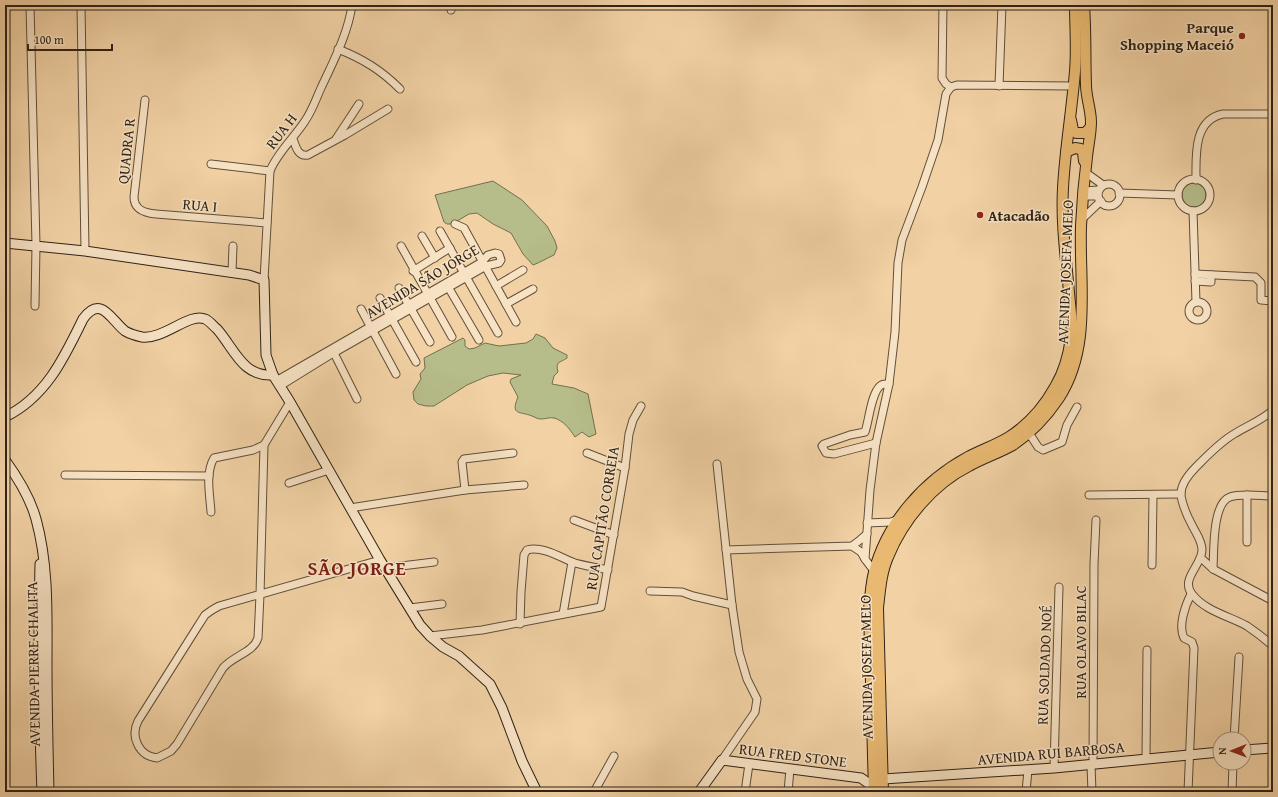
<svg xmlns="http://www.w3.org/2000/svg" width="1278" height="797" font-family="'Gentium Book Plus',serif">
  <rect width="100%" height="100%" fill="#f2d2a5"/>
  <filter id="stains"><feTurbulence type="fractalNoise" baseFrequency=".005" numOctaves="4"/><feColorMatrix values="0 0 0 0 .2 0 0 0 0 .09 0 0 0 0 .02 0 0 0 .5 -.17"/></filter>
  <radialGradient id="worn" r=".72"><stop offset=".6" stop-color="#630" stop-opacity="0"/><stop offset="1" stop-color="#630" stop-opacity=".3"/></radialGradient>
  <g fill="#b6bd8a" stroke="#727050">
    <path d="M493,181L522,200L547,226L555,241L557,248L554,255C547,258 541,262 533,265L523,254L511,233L493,224L477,213L469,214L452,224H447L444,222L435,195Z"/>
    <circle cx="1194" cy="195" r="12"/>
    <path d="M536,334L545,338L553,348L567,355V358C560,363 555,361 558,372L554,376L552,384L574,388L588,394L596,434L589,437L582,432L575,437C569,428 564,421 554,418C549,417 546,419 541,419C537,419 535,417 532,416C520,411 510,416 518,397L510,382L511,379L521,375L503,373L488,376L467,385L434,406H426L418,404L414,400L413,392L421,379L420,374L425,368L424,358L463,338L465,340V346L469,349L475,348L485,343L499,346L526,343L533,339Z"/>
  </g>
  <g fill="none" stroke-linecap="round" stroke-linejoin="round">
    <g stroke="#5f4f3a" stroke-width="9">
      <g id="street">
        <path d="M30,5L36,245L35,306"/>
        <path d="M81,5L85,251"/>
        <path d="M450,5L451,10"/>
        <path d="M943,5L942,78L946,84L951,87"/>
        <path d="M338,49C363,59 381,70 400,89"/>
        <path d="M999,86L1002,5"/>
        <path d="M145,100L134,197C134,210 145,213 156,214L267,223"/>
        <path d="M293,139C296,147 298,157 308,155L345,135L388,109"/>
        <path d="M336,139L359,104"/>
        <path d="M211,164L270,171"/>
        <path d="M1085,172L1103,185"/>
        <circle cx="1194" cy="195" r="16"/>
        <path d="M1196,180C1196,156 1193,120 1223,114H1273"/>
        <circle cx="1109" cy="195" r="11"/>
        <path d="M1083,191L1099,190"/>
        <path d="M1119,193L1178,195"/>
        <path d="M1083,196H1098"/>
        <path d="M1193,211L1196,302"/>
        <path d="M1081,220L1101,201"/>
        <path d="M455,224L464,228L516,322"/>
        <path d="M440,231L498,333"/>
        <path d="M422,236L435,258"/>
        <path d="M401,246L452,337"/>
        <path d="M413,271L450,248"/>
        <path d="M232,272L233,246"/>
        <path d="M1195,274L1255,277L1261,283V300L1273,301"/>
        <path d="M264,280L270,171C277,153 294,138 305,121C312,111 316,99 321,88C333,62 348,34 352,5"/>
        <path d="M1195,281L1211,282V275"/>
        <path d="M447,285L479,340"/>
        <path d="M496,286L523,270"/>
        <path d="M399,288L430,342"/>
        <path d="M380,298L416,362"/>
        <circle cx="1198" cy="311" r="9"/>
        <path d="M506,304L533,289"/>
        <path d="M361,309L396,374"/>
        <path d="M334,353L357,399"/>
        <path d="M276,381L446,283L482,262L488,255L495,253L499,254L501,260L499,263L486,266L330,355L280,386"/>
        <path d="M290,402L264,445L260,595L258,638C253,653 234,655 223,668L177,744L171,751L157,758C139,756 130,737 138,721L198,626L205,615L212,610L219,606L380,560"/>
        <path d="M1273,410C1262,420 1247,426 1234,434C1219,443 1208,455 1196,467C1188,475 1180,485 1181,496C1183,507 1188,518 1193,527C1197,535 1202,541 1202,550C1202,565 1180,579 1192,594C1205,611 1229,616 1247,626C1256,632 1265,639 1273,646"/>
        <path d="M1029,433L1038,447L1043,450L1062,442L1067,425L1077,407"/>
        <path d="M876,443L834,454L826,453L822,446L824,444L850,435L865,432C869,421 871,394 880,386C883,383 886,384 889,384"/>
        <path d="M587,453L625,468"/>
        <path d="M717,464L732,605L739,652L747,679L757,699L755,712L722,760"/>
        <path d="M65,475L209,476"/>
        <path d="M289,483L329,470"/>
        <path d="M465,490L462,462L464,459L513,453"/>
        <path d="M1089,495L1181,494"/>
        <path d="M1247,495V542"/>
        <path d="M350,508L465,490L524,485"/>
        <path d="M211,512C210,496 205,473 214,458L253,450L264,445"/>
        <path d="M574,520L614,535"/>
        <path d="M867,523L891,522L899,519"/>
        <path d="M852,546L861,552L865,559"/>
        <path d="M726,550L852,546L860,540L867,534"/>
        <path d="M1201,558L1213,569L1273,601"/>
        <path d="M1152,565L1153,495"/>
        <path d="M385,568L434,562"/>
        <path d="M1213,569C1214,552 1212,503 1230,497C1241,493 1261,496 1273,496"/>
        <path d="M874,571L865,559L870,490L876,443L889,384L895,332L898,263L902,240L922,187L938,140L946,94L951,87L957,85L1073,86"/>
        <path d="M650,591L682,592L693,596L732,605"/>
        <path d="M410,608L442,604"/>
        <path d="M563,614L572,562"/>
        <path d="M520,624L521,592L524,555L527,550C542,546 558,556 572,562C583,566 596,567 608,570"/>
        <path d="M430,636L482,630L601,607L625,468L629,434L633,420L641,406"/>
        <path d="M1234,739L1239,657"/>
        <path d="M1146,759L1147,650"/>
        <path d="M1091,765L1092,792"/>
        <path d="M1093,765L1094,564L1096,520"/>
        <path d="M1054,768L1059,587"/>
        <path d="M594,792L614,756"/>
        <path d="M745,792L749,764"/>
        <path d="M788,792L790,769"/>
        <path d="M1026,792L1028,770"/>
        <path d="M1188,792L1194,648L1192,642L1184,638C1178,626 1185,606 1191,594"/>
        <path d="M1232,792L1233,763"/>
      </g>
    </g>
    <g stroke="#2e2317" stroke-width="11">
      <g id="secondary">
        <path d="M5,243L85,251L249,275L264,280L266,355L273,375L290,402L380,560L420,625L430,636L443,647L459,656L490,684L502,708L522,761L537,792"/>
        <path d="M5,417C46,397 64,358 83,319C101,294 111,320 125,331C130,334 137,336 142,337C163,340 190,312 205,319C210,321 213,326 217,329C234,348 242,377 273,375"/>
        <path d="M5,460C18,478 30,497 36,519C49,566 47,616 47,664C47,707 48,749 49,792"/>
        <path d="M40,564C38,640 39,716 42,792"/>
        <path d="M1244,750L1273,748"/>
        <path d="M883,779L1054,768L1220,752"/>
        <path d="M699,792L722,760L861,778L868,783L874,790"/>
      </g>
    </g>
    <g stroke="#2e2317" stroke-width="12">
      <g id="primary">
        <path d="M1071,120L1073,130L1076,133H1085L1090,128"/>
        <path d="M1066,152L1075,148L1081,149L1083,153L1084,161"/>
        <path d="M874,792L869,610C870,597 871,584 874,572C887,522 924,481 968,457C981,450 996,445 1009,437C1028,425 1044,407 1055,387C1064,372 1069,354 1071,337C1073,323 1070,307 1069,292C1066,258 1061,223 1063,188C1065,149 1072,110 1075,71C1077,49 1075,27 1075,5"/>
        <path d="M883,792L878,608C880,591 881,573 888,557C903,520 933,484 969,466C983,458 999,453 1013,445C1031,433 1047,416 1059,398C1092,347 1079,283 1081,226C1082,203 1084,180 1087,157C1088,146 1091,134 1091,122C1091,110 1086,97 1086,85C1085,58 1086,32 1084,5"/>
      </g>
    </g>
    <use href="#street" stroke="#f7e2c4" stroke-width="7"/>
    <use href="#secondary" stroke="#f7e2c4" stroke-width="9"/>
    <use href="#primary" stroke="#e9b972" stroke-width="10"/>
  </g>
  <g fill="#8f2418" stroke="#f7e2c4" stroke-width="1.5">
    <circle cx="1242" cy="36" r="4"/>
    <circle cx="980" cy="215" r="4"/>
  </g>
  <g text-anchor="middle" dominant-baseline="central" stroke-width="3" stroke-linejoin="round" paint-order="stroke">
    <g font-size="15" font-weight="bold" fill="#2e2317" stroke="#f7e2c4" text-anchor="end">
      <text x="1234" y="27">Parque<tspan x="1234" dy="17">Shopping Maceió</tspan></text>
      <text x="988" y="215" text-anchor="start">Atacadão</text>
    </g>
    <g font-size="15" fill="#2e2317" stroke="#f7e2c4">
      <text transform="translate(281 131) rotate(-53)">RUA H</text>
      <text transform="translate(126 151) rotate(-84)">QUADRA R</text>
      <text transform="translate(200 205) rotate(5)">RUA I</text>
      <text transform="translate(1065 272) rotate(-88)">AVENIDA JOSEFA MELO</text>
      <text transform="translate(422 281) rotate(-31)">AVENIDA SÃO JORGE</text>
      <text transform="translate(602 518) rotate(-81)">RUA CAPITÃO CORREIA</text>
      <text transform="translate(1080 642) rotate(-90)">RUA OLAVO BILAC</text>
      <text transform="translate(33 664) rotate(-91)">AVENIDA PIERRE CHALITA</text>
      <text transform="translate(1044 665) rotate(-88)">RUA SOLDADO NOÉ</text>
      <text transform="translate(866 667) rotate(-91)">AVENIDA JOSEFA MELO</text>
      <text transform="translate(1051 753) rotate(-5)">AVENIDA RUI BARBOSA</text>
      <text transform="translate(793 755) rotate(7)">RUA FRED STONE</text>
    </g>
    <g font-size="19" font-weight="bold" letter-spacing="1" fill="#7a1f14" stroke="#f7e2c4">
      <text x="357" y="568">SÃO JORGE</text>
    </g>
  </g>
  <rect width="1278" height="797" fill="none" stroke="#f2d2a5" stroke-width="20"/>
  <rect x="6" y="6" width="1266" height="785" fill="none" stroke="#2e2317" stroke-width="2"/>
  <rect x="10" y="10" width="1258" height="777" fill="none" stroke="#2e2317"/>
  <g transform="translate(1232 751) rotate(269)"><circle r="19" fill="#f7e2c4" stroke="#a7967f"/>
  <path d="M0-3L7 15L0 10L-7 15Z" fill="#8f2418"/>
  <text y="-6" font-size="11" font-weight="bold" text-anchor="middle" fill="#2e2317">N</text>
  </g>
  <path d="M28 44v6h84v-6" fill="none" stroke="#2e2317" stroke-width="2"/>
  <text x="34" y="44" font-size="12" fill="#2e2317" stroke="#f7e2c4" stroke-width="3" paint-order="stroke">100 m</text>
  <rect width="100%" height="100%" filter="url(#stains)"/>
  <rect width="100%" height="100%" fill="url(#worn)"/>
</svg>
